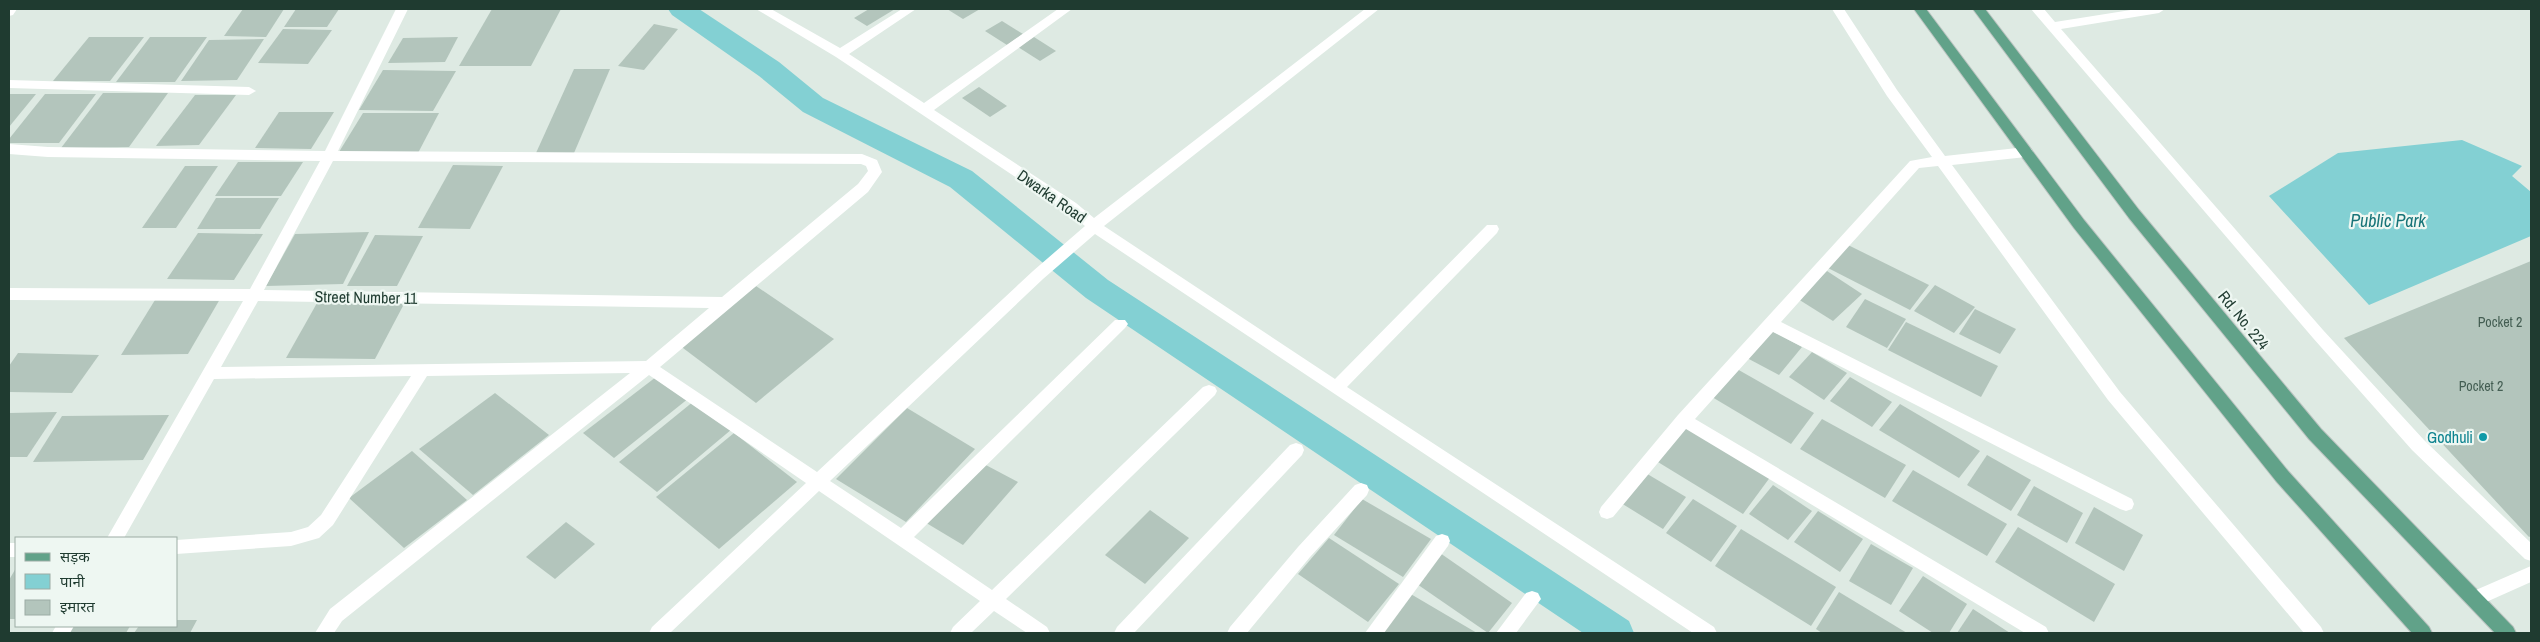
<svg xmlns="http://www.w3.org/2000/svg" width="2540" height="642" font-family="'Archivo Narrow','Noto Sans Devanagari',sans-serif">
  <rect width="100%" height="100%" fill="#deeae3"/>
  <path fill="#83d0d3" d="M2462,140L2522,166L2512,176L2531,192V236L2369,305L2269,196L2338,153Z"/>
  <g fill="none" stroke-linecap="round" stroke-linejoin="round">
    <path fill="#83d0d3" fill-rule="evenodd" d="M668,9H699L779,62L823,98L972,171L1108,280L1629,621L1634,633H1583L1086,298L950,187L803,112L759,76L672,15Z"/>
  </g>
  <g fill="#b3c5bc">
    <path d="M243,9H284L266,37L224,36Z"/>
    <path d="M296,9H339L327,27H284Z"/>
    <path d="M492,9H561L531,66H459Z"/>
    <path d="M869,9H895L867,26L854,18Z"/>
    <path d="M947,9H980L963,19Z"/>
    <path d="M1002,21L1023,34L1007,45L985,31Z"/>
    <path d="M654,24L678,29L644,70L618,66Z"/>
    <path d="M283,29L332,30L308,64L258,63Z"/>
    <path d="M89,37H144L110,81H53Z"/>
    <path d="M150,37H207L175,82H116Z"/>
    <path d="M458,37L445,62L388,63L403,38Z"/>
    <path d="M1034,37L1056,51L1040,61L1018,47Z"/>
    <path d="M264,39L237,80L181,81L209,40Z"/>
    <path d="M574,69H610L574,153H536Z"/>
    <path d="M383,70L456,71L433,111L359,110Z"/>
    <path d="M979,87L1007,106L990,117L962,98Z"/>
    <path d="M103,93H168L129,147L61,148Z"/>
    <path d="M9,94H36L9,127Z"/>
    <path d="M45,94H96L59,143H9V139Z"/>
    <path d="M195,95H236L199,145L156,146Z"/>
    <path d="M279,112H334L311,149L255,148Z"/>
    <path d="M363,113H439L418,153L339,152Z"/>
    <path d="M238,162H303L281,196H215Z"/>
    <path d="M453,165L503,166L470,229L418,228Z"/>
    <path d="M185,166H218L176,228H142Z"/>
    <path d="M216,198H279L260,229H197Z"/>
    <path d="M369,232L343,284L266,286L295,234Z"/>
    <path d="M198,233L263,234L234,280L167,279Z"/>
    <path d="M375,235L423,236L397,286H347Z"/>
    <path d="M1848,245L1929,285L1910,310L1828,268Z"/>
    <path d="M2531,261V536L2529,537L2344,338Z"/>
    <path d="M1827,271L1862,294L1833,321L1798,299Z"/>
    <path d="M1935,285L1975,307L1954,333L1914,311Z"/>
    <path d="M756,286L834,339L756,403L679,345Z"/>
    <path d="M220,299L188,354L121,355L155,300Z"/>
    <path d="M1865,299L1906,319L1887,348L1846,327Z"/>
    <path d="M317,303L404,304L375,359L286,358Z"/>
    <path d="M1975,309L2016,329L2000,354L1959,334Z"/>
    <path d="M1906,322L1998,366L1981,397L1888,350Z"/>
    <path d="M1772,331L1802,347L1779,375L1747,358Z"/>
    <path d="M1812,352L1847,373L1824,400L1789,377Z"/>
    <path d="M18,353L99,355L72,393L9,392V366Z"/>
    <path d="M1737,369L1814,413L1791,444L1712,397Z"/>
    <path d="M656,377L689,398L614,458L583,433Z"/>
    <path d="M1850,377L1892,402L1872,427L1830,401Z"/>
    <path d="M495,393L549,435L473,495L419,449Z"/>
    <path d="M694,401L732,429L657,492L619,462Z"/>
    <path d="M1900,404L1980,451L1959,478L1879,430Z"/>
    <path d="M907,408L975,449L906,522L836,479Z"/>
    <path d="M57,412L27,457H9V413Z"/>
    <path d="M169,415L143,460L33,462L62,416Z"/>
    <path d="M1822,419L1906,465L1885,498L1800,449Z"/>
    <path d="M1682,423L1771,476L1743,514L1653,459Z"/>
    <path d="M734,433L797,482L719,549L656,497Z"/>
    <path d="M412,451L467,500L404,548L349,498Z"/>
    <path d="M1987,455L2031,480L2011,511L1967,485Z"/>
    <path d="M982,463L1018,482L963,545L923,521Z"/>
    <path d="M1913,470L2007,524L1987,556L1892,501Z"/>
    <path d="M1644,472L1686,497L1663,529L1621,503Z"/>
    <path d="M1773,485L1812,511L1788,540L1749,514Z"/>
    <path d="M2034,486L2083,513L2067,543L2017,515Z"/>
    <path d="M1362,499L1431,539L1403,577L1334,535Z"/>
    <path d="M1693,499L1737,526L1711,562L1666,533Z"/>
    <path d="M2094,507L2143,535L2124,571L2075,543Z"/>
    <path d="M1150,510L1189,538L1145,584L1105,555Z"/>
    <path d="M1818,511L1863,539L1840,572L1794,542Z"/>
    <path d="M566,522L595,544L555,579L526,557Z"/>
    <path d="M2018,527L2115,584L2094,622L1995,562Z"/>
    <path d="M1741,529L1836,587L1811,626L1715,566Z"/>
    <path d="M1329,538L1399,584L1368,622L1298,574Z"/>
    <path d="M1871,544L1913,568L1891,605L1849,581Z"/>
    <path d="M1440,553L1512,603L1488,633L1414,582Z"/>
    <path d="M16,568V619H9V580Z"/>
    <path d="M1923,576L1967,604L1949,633H1933L1899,611Z"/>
    <path d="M1839,592L1907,633H1822L1816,629Z"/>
    <path d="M1409,593L1477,633H1382Z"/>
    <path d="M1973,609L2010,633H1957Z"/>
    <path d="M176,620H197L190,633H134L139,626H176Z"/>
    <path d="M72,626H130L126,633H67Z"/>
  </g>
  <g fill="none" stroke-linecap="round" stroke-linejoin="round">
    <g stroke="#bcc4c1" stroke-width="2">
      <g id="major">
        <path d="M1914,9H1926L2084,220L2288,471L2429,627L2432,633H2412L2276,481L2074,228Z"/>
        <path d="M1973,9H1985L2139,210L2321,429L2513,627L2516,633H2495L2309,439L2129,218Z"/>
      </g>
    </g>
    <g fill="#fff" fill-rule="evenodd">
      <path d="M9,9H17L13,15L9,16Z"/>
      <path d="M396,9H408L338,151L862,154L877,160L882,172L868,192L660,367L817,472L1033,271L1085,226L1066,211L836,57L756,9H771L840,48L902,9H916L849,54L924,103L1058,9H1072L934,110L1076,203L1094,218L1365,9H1379L1104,226L1335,379L1487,225H1497L1499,229L1497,233L1347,387L1714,627L1717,633H1693L1095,234L1043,279L830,481L901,528L1115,320H1125L1128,324L1125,328L914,537L992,590L1203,387L1209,385L1215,387L1217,391L1215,395L1006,599L1047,627L1050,633H1027L994,611L971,633H950L953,627L980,601L819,491L670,633H649L652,627L806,483L649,375L342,621L334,633H315L330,609L630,373L427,376L333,525L319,538L291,546L176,554V540L291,532L308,527L321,515L411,376L214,379L124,538H107L243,301L9,300V288L250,289L320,161L48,157L9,154V144L48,147L325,151ZM333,161L861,164L866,166L868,171L858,184L722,297L264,290ZM258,301L709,308L646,361L221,367Z"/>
      <path d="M1832,9H1844L1897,90L1945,156L2026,147L2031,149L2033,152L2031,155L2026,157L1952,165L2120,392L2321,627L2324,633H2304L2108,400L1938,166L1919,168L1781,322L2132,499L2134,504L2132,509L2126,511L2120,509L1773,332L1695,419L2046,627L2049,633H2025L1686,429L1613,517L1607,519L1601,517L1599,512L1601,507L1678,415L1910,161L1932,157L1887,96Z"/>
      <path d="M2031,9H2044L2055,22L2137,9H2165L2159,13L2061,29L2323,330L2424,440L2531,543V561L2525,559L2412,450L2313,338Z"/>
      <path d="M9,80L249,87L256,91L249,95L9,88Z"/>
      <path d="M1296,443L1302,445L1304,450L1302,455L1134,633H1114L1117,627L1290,445Z"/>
      <path d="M1361,483L1367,485L1369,490L1367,495L1310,557L1247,633H1227L1230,627L1298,547L1355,485Z"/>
      <path d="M1442,534L1448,536L1450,541L1448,546L1384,633H1365L1436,536Z"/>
      <rect x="9" y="543" width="7" height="14"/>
      <path d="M2531,566V582L2475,607L2469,605L2466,599L2469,593Z"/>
      <path d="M1532,591L1538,593L1541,599L1516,633H1496L1526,593Z"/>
      <path d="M56,626H74L70,633H52Z"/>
    </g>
    <use href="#major" fill="#61a289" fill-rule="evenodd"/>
  </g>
  <circle fill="#0f9aa8" stroke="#eef7f2" stroke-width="2" cx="2483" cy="437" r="5"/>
  <g text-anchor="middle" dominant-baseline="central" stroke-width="4.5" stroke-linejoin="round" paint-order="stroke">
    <g font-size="14" fill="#445e53">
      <text x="2500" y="322">Pocket 2</text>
      <text x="2481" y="386">Pocket 2</text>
    </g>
    <g font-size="16" fill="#1f3b30" stroke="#eef7f2">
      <text transform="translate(1052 196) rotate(35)">Dwarka Road</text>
      <text transform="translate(366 297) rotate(1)">Street Number 11</text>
      <text transform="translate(2244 320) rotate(51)">Rd. No. 224</text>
    </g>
    <g font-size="16" fill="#0d838f" stroke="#eef7f2" text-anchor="end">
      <text x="2473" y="437">Godhuli</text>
    </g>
    <g font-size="18" font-style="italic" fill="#177478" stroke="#eef7f2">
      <text x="2388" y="220">Public Park</text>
    </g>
  </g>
  <rect width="2540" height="642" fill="none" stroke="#1f3b30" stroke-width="20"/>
  <rect x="15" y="537" width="162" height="90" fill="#eef7f2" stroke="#9baca4"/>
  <rect x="25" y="553" width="25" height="8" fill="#61a289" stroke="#9baca4"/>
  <text x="60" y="562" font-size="15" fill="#1f3b30">सड़क</text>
  <rect x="25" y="574" width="25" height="15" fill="#83d0d3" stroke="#9baca4"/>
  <text x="60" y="587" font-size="15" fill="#1f3b30">पानी</text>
  <rect x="25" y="600" width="25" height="15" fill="#b3c5bc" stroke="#9baca4"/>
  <text x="60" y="612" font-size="15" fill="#1f3b30">इमारत</text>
</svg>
